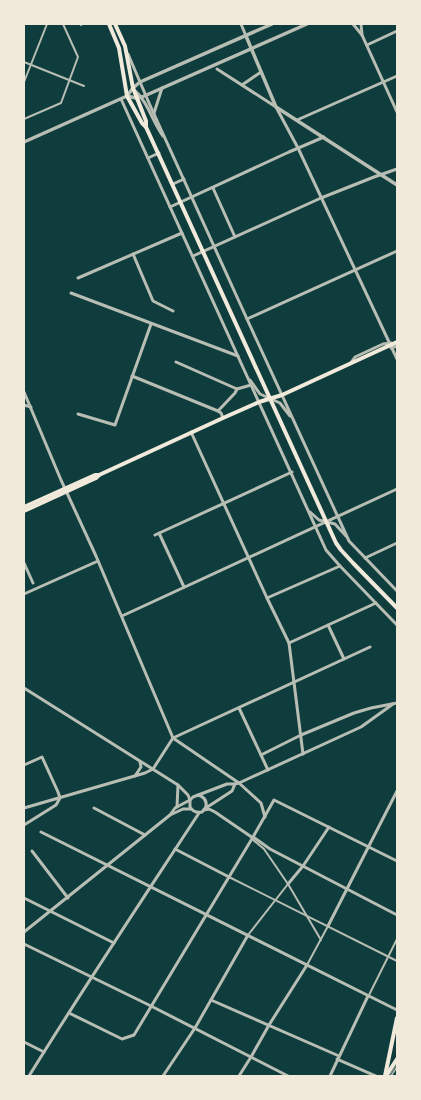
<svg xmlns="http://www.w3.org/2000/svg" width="421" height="1100" font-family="'Golos Text',sans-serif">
  <rect width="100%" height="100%" fill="#0f3d3e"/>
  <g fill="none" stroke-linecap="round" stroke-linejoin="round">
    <path stroke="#b8beb3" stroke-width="1.5" d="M391,1076L397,1067"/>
    <g stroke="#b8beb3" stroke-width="2">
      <path d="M80,24L81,25L82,24"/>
      <path d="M24,62L84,86"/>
      <path d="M24,82L47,24"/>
      <path d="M24,119L61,103L78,57L63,24"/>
      <path d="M252,839L264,849L288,884L321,940"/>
      <path d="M229,877L397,961"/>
      <path d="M248,935L288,884"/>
      <path d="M307,965L328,926"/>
      <path d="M369,995L397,939"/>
    </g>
    <g stroke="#b8beb3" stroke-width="3">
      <path d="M241,24L246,36"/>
      <path d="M353,24L362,35L397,112"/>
      <path d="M361,24L362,35"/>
      <path d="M367,45L397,31"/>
      <path d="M128,54L149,103L247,319L349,541L397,591"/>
      <path d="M217,69L276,107L298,148L397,359"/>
      <path d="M242,85L261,72"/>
      <path d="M133,89C148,101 152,121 163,136"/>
      <path d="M121,99L326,550L340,566L397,625"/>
      <path d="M154,113L162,88"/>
      <path d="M297,120L397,76"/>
      <path d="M148,158L159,153"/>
      <path d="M173,184L184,179"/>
      <path d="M213,188L235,237"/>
      <path d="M170,207L289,152L324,137"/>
      <path d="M133,254L153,301L173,311"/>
      <path d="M193,256L321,198L374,177L397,169"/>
      <path d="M78,278L182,233"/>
      <path d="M71,293L238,356"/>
      <path d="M247,319L397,251"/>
      <path d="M391,348L397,346"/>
      <path d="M176,362L237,389"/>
      <path d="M350,364L355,357L383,344L391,343"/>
      <path d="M132,376L218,411L221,413L223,418"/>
      <path d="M250,380L260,394L280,403L290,416"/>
      <path d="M237,389L251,385"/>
      <path d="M24,392L61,480L96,556L173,738"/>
      <path d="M24,405L31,407"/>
      <path d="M218,411L235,393L237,389"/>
      <path d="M78,414L115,425L151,324"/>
      <path d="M191,432L267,598L289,643L303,754"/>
      <path d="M310,512L319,520L335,524L346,536"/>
      <path d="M159,533L184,587"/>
      <path d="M155,535L292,472"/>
      <path d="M365,558L397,543"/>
      <path d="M24,563L33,583"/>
      <path d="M24,594L98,561"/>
      <path d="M267,598L340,566"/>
      <path d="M122,616L397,489"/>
      <path d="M328,625L344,659"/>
      <path d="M289,643L376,603"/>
      <path d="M24,688L178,785L188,795L190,800V807C193,812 197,813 202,812L206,807L209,806L232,791L235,784"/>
      <path d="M239,708L268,770"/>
      <path d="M173,738L370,647"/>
      <path d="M173,738L239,783L261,803L265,817"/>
      <path d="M261,755L301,735L354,713L371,708L397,703"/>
      <path d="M24,765L42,757L58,792L60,798L56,805L24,825"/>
      <path d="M153,769L173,738"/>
      <path d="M135,776L141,767L140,762"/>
      <path d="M198,795C205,797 207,801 206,807"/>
      <path d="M177,807L178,785"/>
      <path d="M24,808L145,773L153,769"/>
      <path d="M94,808L145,835"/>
      <path d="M204,810L209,809L215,812L253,838"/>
      <path d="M170,815L175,808L190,800L193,797L227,784H235L239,783L361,727L393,704"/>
      <path d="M41,832L397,1010"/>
      <path d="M253,837L270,849L397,915"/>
      <path d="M175,849L229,877"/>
      <path d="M32,851L68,898"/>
      <path d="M288,884L303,866L329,827"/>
      <path d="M24,898L114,943"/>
      <path d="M328,926L397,791"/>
      <path d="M24,932L170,815L183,809H191"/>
      <path d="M24,944L151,1006L288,1076"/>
      <path d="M211,1000L339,1056"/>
      <path d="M69,1013L122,1039L134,1035L253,837L274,800L397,861"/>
      <path d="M24,1042L44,1052"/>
      <path d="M337,1059L376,1076"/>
      <path d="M29,1076C84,987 142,900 199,813"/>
      <path d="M163,1076L195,1028L248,935"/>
      <path d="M239,1076L251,1057L269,1025L307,965"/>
      <path d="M330,1076L368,996"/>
    </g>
    <g stroke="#b8beb3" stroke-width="3.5">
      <path d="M246,36L276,107L397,185"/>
      <path d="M127,96L136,98L142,97L307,24"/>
      <path d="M24,142L127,96L133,88L140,82L272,24"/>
    </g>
    <g stroke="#f1e9da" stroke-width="4">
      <path d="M109,24L119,48L127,96L142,123L146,127"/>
      <path d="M115,24L125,46L133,88L146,121V127L336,543L341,550L353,563L397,608"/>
      <path d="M24,507L95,475H99"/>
      <path d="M24,511L96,478L99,475L223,418L259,402L282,395L397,342"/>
      <path d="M388,1073L397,1059"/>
      <path d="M385,1076L397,1018"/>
    </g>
    <path stroke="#97a49c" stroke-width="1" d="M389,1076L397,1064"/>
  </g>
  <rect width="421" height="1100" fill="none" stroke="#f1e9da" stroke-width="50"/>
</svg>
